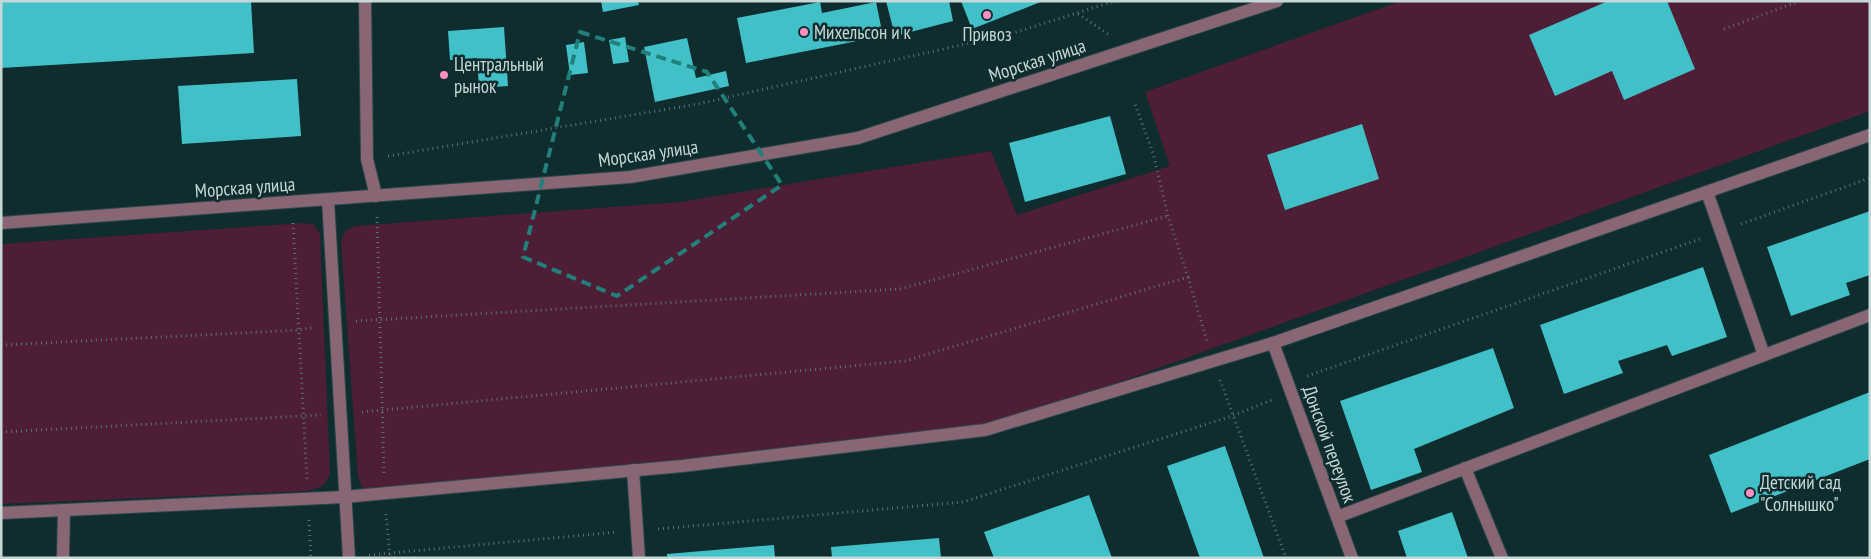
<svg xmlns="http://www.w3.org/2000/svg" width="1871" height="559" font-family="'PT Sans Narrow',sans-serif">
  <rect width="100%" height="100%" fill="#0f2c2e"/>
  <g fill="#4e1d36">
    <path d="M1401,1H1870V111L976,434L372,491L362,487L358,476L341,241L345,231L355,226L680,202L991,151L1017,215L1170,166L1145,92Z"/>
    <path d="M303,223L313,224L320,234L330,475L323,486L307,491L1,504V244Z"/>
  </g>
  <g fill="#42c0c8">
    <path d="M1,1H251L254,53L1,68Z"/>
    <path d="M601,1H638L639,5L603,12Z"/>
    <path d="M886,1H949L953,21L895,36Z"/>
    <path d="M961,1H1043L972,29Z"/>
    <path d="M1608,1H1667L1695,69L1624,100L1612,71L1555,96L1529,35Z"/>
    <path d="M820,2L822,13L876,2L883,36L746,63L737,18Z"/>
    <path d="M504,27L508,86L479,88L477,58L450,60L448,31Z"/>
    <path d="M625,37L629,62L613,64L609,40Z"/>
    <path d="M687,38L696,78L726,71L729,86L655,102L644,47Z"/>
    <path d="M584,42L588,73L570,75L566,45Z"/>
    <path d="M297,79L301,136L182,144L178,86Z"/>
    <path d="M1110,116L1126,174L1025,202L1009,143Z"/>
    <path d="M1362,124L1379,179L1285,210L1267,155Z"/>
    <path d="M1870,211V275L1846,283L1850,295L1791,316L1767,247Z"/>
    <path d="M1703,267L1727,337L1672,356L1667,345L1618,361L1623,373L1564,394L1540,325Z"/>
    <path d="M1493,348L1514,408L1414,449L1422,472L1371,490L1340,401Z"/>
    <path d="M1870,392V459L1731,513L1709,455Z"/>
    <path d="M1225,446L1264,558H1200L1167,466Z"/>
    <path d="M1089,495L1112,558H994L984,532Z"/>
    <path d="M1452,512L1468,558H1407L1398,531Z"/>
    <path d="M939,538L941,558H832L831,547Z"/>
    <path d="M774,545L775,558H667V554Z"/>
  </g>
  <g fill="none" stroke-linecap="round" stroke-linejoin="round">
    <g stroke="#2c4749" stroke-width="14">
      <g id="minor">
        <path d="M365,1L367,159L376,196"/>
        <path d="M1707,192L1764,355"/>
        <path d="M328,200L349,558"/>
        <path d="M1,223L630,177L858,138L1277,1"/>
        <path d="M1273,343L1352,558"/>
        <path d="M1465,468L1502,558"/>
        <path d="M633,470L639,558"/>
        <path d="M1,513L344,497L682,466L985,430L1273,343L1870,135"/>
        <path d="M1337,517L1870,315"/>
        <path d="M63,558L64,510"/>
      </g>
    </g>
    <g stroke="#5b7375" stroke-width="3" stroke-dasharray="1 4" stroke-linecap="butt">
      <path d="M1078,14L1108,34"/>
      <path d="M1724,29L1800,1"/>
      <path d="M388,156L698,104L1010,34L1115,1"/>
      <path d="M377,217L384,473"/>
      <path d="M293,223L307,479"/>
      <path d="M1741,224L1870,178"/>
      <path d="M1188,277L1207,341"/>
      <path d="M356,321L900,289L1168,216"/>
      <path d="M1,345L299,330L315,327"/>
      <path d="M1307,376L1700,239"/>
      <path d="M1220,380L1286,558"/>
      <path d="M362,412L905,361L1188,277L1168,216L1153,153L1135,104"/>
      <path d="M1,432L321,415"/>
      <path d="M386,514L390,558"/>
      <path d="M309,520L311,558"/>
      <path d="M658,529L963,502L1232,416L1272,400"/>
      <path d="M369,555L617,532"/>
    </g>
    <use href="#minor" stroke="#886674" stroke-width="12"/>
  </g>
  <path fill="none" stroke="#218079" stroke-width="4" stroke-dasharray="10 6" stroke-linejoin="round" d="M580,32L707,72L782,185L617,296L523,257Z"/>
  <g fill="#fc8fc2" stroke="#0f2c2e" stroke-width="2">
    <circle cx="987" cy="15" r="5"/>
    <circle cx="804" cy="32" r="5"/>
    <circle cx="444" cy="75" r="5"/>
    <circle cx="1750" cy="493" r="5"/>
  </g>
  <g text-anchor="middle" dominant-baseline="central" stroke-width="5" stroke-linejoin="round" paint-order="stroke">
    <g font-size="19" fill="#c7d7d8" stroke="#0f2c2e" text-anchor="start">
      <text x="814" y="32">Михельсон и к</text>
      <text x="987" y="34" text-anchor="middle">Привоз</text>
      <text x="454" y="64">Центральный<tspan x="454" dy="22">рынок</tspan></text>
      <text x="1760" y="482">Детский сад<tspan x="1760" dy="22">"Солнышко"</tspan></text>
    </g>
    <g font-size="19" fill="#c7d7d8" stroke="#0f2c2e">
      <text transform="translate(1037 60) rotate(-18)">Морская улица</text>
      <text transform="translate(648 153) rotate(-8)">Морская улица</text>
      <text transform="translate(245 187) rotate(-4)">Морская улица</text>
      <text transform="translate(1330 444) rotate(70)">Донской переулок</text>
    </g>
  </g>
  <rect width="1871" height="559" fill="none" stroke="#c7d7d8" stroke-width="5"/>
</svg>
